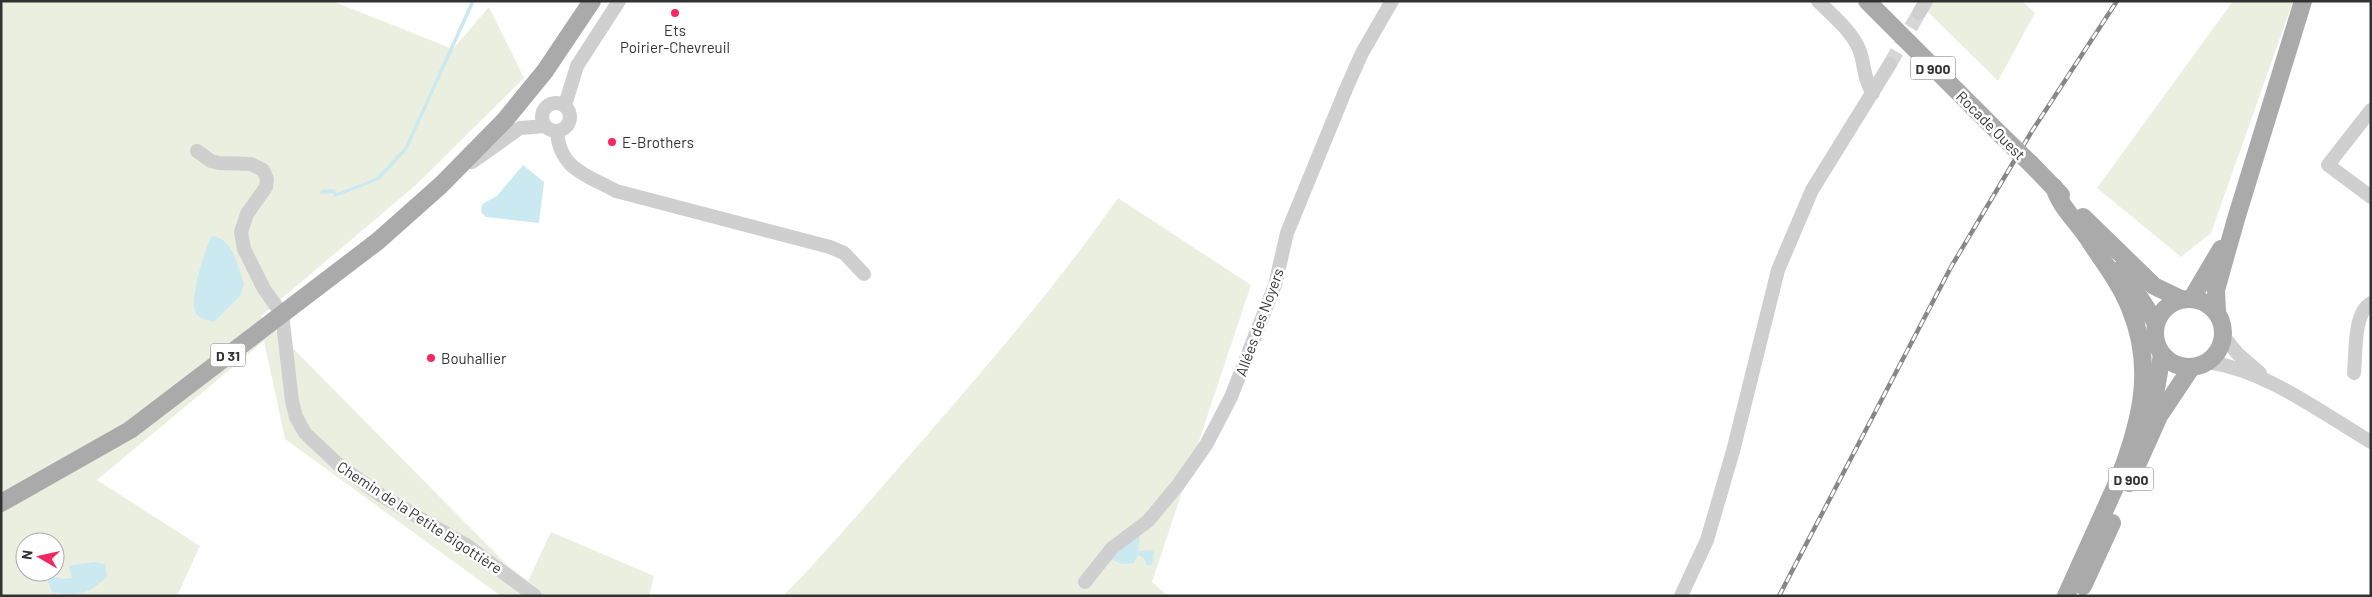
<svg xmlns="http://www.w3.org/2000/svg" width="2372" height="597" font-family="Barlow,sans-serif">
  <rect width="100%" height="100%" fill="#fff"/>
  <g fill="#ebefdf" fill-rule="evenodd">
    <path d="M1,1H332L453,49L489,7L524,78L416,185L261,316L508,566L528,581L551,532L654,576L649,596H501L285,439L264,341L97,480L200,546L177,596H1ZM25,542H55V572H25Z"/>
    <path d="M1932,1H2022L2035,13L1998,81L1926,10Z"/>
    <path d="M2233,1H2293L2211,233L2181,257L2097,188Z"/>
    <path d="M1118,198L1251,285L1152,582L1168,596H783C834,544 880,489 928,434C994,358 1060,281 1118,198Z"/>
  </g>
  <g fill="#cae9f0">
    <path d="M471,1H475L407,150L379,180L335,197L333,193L320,194L321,190L334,189L337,193L376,178L405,147Z"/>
    <path d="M523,165L544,182L539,223L486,217L481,212L482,204L497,196Z"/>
    <path d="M212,236C234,239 237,266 244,284L240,296L214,322C207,320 198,319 195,311C190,298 205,246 212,236Z"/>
    <path d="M1140,535L1138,551L1151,550L1154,552L1152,565L1147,566L1144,558L1138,555L1134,563L1122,564L1107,558Z"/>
    <path d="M95,562L105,564L107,576C91,594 76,597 52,592L47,579L51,576L62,579L72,578L69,567L72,565Z"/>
  </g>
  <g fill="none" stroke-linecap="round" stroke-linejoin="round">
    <path stroke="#d6d6d6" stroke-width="14" stroke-dasharray="14 7" stroke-linecap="butt" d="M1890,64L1919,13"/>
    <g stroke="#cfcfcf" stroke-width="14">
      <path d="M1818,1C1832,15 1851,30 1859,49C1865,63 1863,80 1873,93"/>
      <path d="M1919,13L1926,1"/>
      <circle cx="556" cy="117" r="14"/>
      <path d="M565,105L577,66L619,1"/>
      <path d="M2371,110L2328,165L2371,197"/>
      <path d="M557,131C559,169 587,175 616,191L830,247L844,253L864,274"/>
      <path d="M197,151L211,161L219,163L251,164L263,170L267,179L266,187L247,214L241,232L244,249L264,289L282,314L292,401L296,417L305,433L340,466L382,496L466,545L535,596"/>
      <path d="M472,162L520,128L545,126"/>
      <path d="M2223,336L2238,354L2260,373"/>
      <path d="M2208,362C2268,371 2320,412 2371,442"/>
      <path d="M2354,373C2356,355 2353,313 2371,303"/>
      <path d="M1085,582L1112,548L1148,521L1178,485L1206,445L1231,397L1275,285L1287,233L1346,89L1362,53L1392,1"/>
      <path d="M1681,596L1707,540L1733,451L1778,270L1812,190L1890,64"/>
    </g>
    <g stroke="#aaa" stroke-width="18">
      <path d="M1867,1L2001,135"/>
      <path d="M2031,164L2061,195"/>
      <path d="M2054,187C2061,209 2079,223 2091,243C2105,264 2121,285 2130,308C2154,366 2142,417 2121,473"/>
      <path d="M2083,217L2154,286L2181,299"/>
      <path d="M2121,269L2156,323"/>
      <path d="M2192,298L2221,249"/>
      <circle cx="2189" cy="333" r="34"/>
      <path d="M2217,312L2216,290L2236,219L2303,1"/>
      <path d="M2146,422L2154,400L2162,355"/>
      <path d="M2129,483L2159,416L2191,368"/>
      <path d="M1,503L130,430L378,241L441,185L505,120L545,71L592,1"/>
      <path d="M2083,586L2112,523"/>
      <path d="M2066,596L2126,463"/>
    </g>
    <g stroke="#878787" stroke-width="4.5">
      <path id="rail" d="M1779,596L1951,267L2032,131L2117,1"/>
    </g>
    <use href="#rail" stroke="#fff" stroke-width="2.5" stroke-dasharray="8" stroke-linecap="butt"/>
    <path stroke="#aaa" stroke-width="18" d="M2001,135L2031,164"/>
  </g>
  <g fill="#f52760" stroke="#fff" stroke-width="2">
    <circle cx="675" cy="13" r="5"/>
    <circle cx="612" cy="142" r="5"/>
    <circle cx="431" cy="358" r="5"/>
  </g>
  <g text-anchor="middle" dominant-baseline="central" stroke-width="5" stroke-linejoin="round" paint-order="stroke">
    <g fill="#fff" stroke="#707070" stroke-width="1">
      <rect x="1910.5" y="56.5" width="45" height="23" rx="4"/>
      <rect x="210.5" y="343.5" width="35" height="23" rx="4"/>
      <rect x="2108.5" y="467.5" width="45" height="23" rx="4"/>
    </g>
    <g font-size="14" font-weight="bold" fill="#323232">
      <text x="1933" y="68">D 900</text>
      <text x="228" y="355">D 31</text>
      <text x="2131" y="479">D 900</text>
    </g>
    <g font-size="15" fill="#323232" stroke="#fff" text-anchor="start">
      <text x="675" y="30" text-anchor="middle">Ets<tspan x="675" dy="17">Poirier-Chevreuil</tspan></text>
      <text x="622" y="142">E-Brothers</text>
      <text x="441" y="358">Bouhallier</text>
    </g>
    <g font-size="15" fill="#323232" stroke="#fff">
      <text transform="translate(1991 125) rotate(45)">Rocade Ouest</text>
      <text transform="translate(1259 322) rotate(-70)">Allées des Noyers</text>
      <text transform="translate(420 517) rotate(33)">Chemin de la Petite Bigottière</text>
    </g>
  </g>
  <rect width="2372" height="597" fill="none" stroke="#323232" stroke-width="5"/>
  <g transform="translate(40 557) rotate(279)"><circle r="24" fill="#ffffff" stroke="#adadad"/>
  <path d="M0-4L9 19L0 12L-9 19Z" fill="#f52760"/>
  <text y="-8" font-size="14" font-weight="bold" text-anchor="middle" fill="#323232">N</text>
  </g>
</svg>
